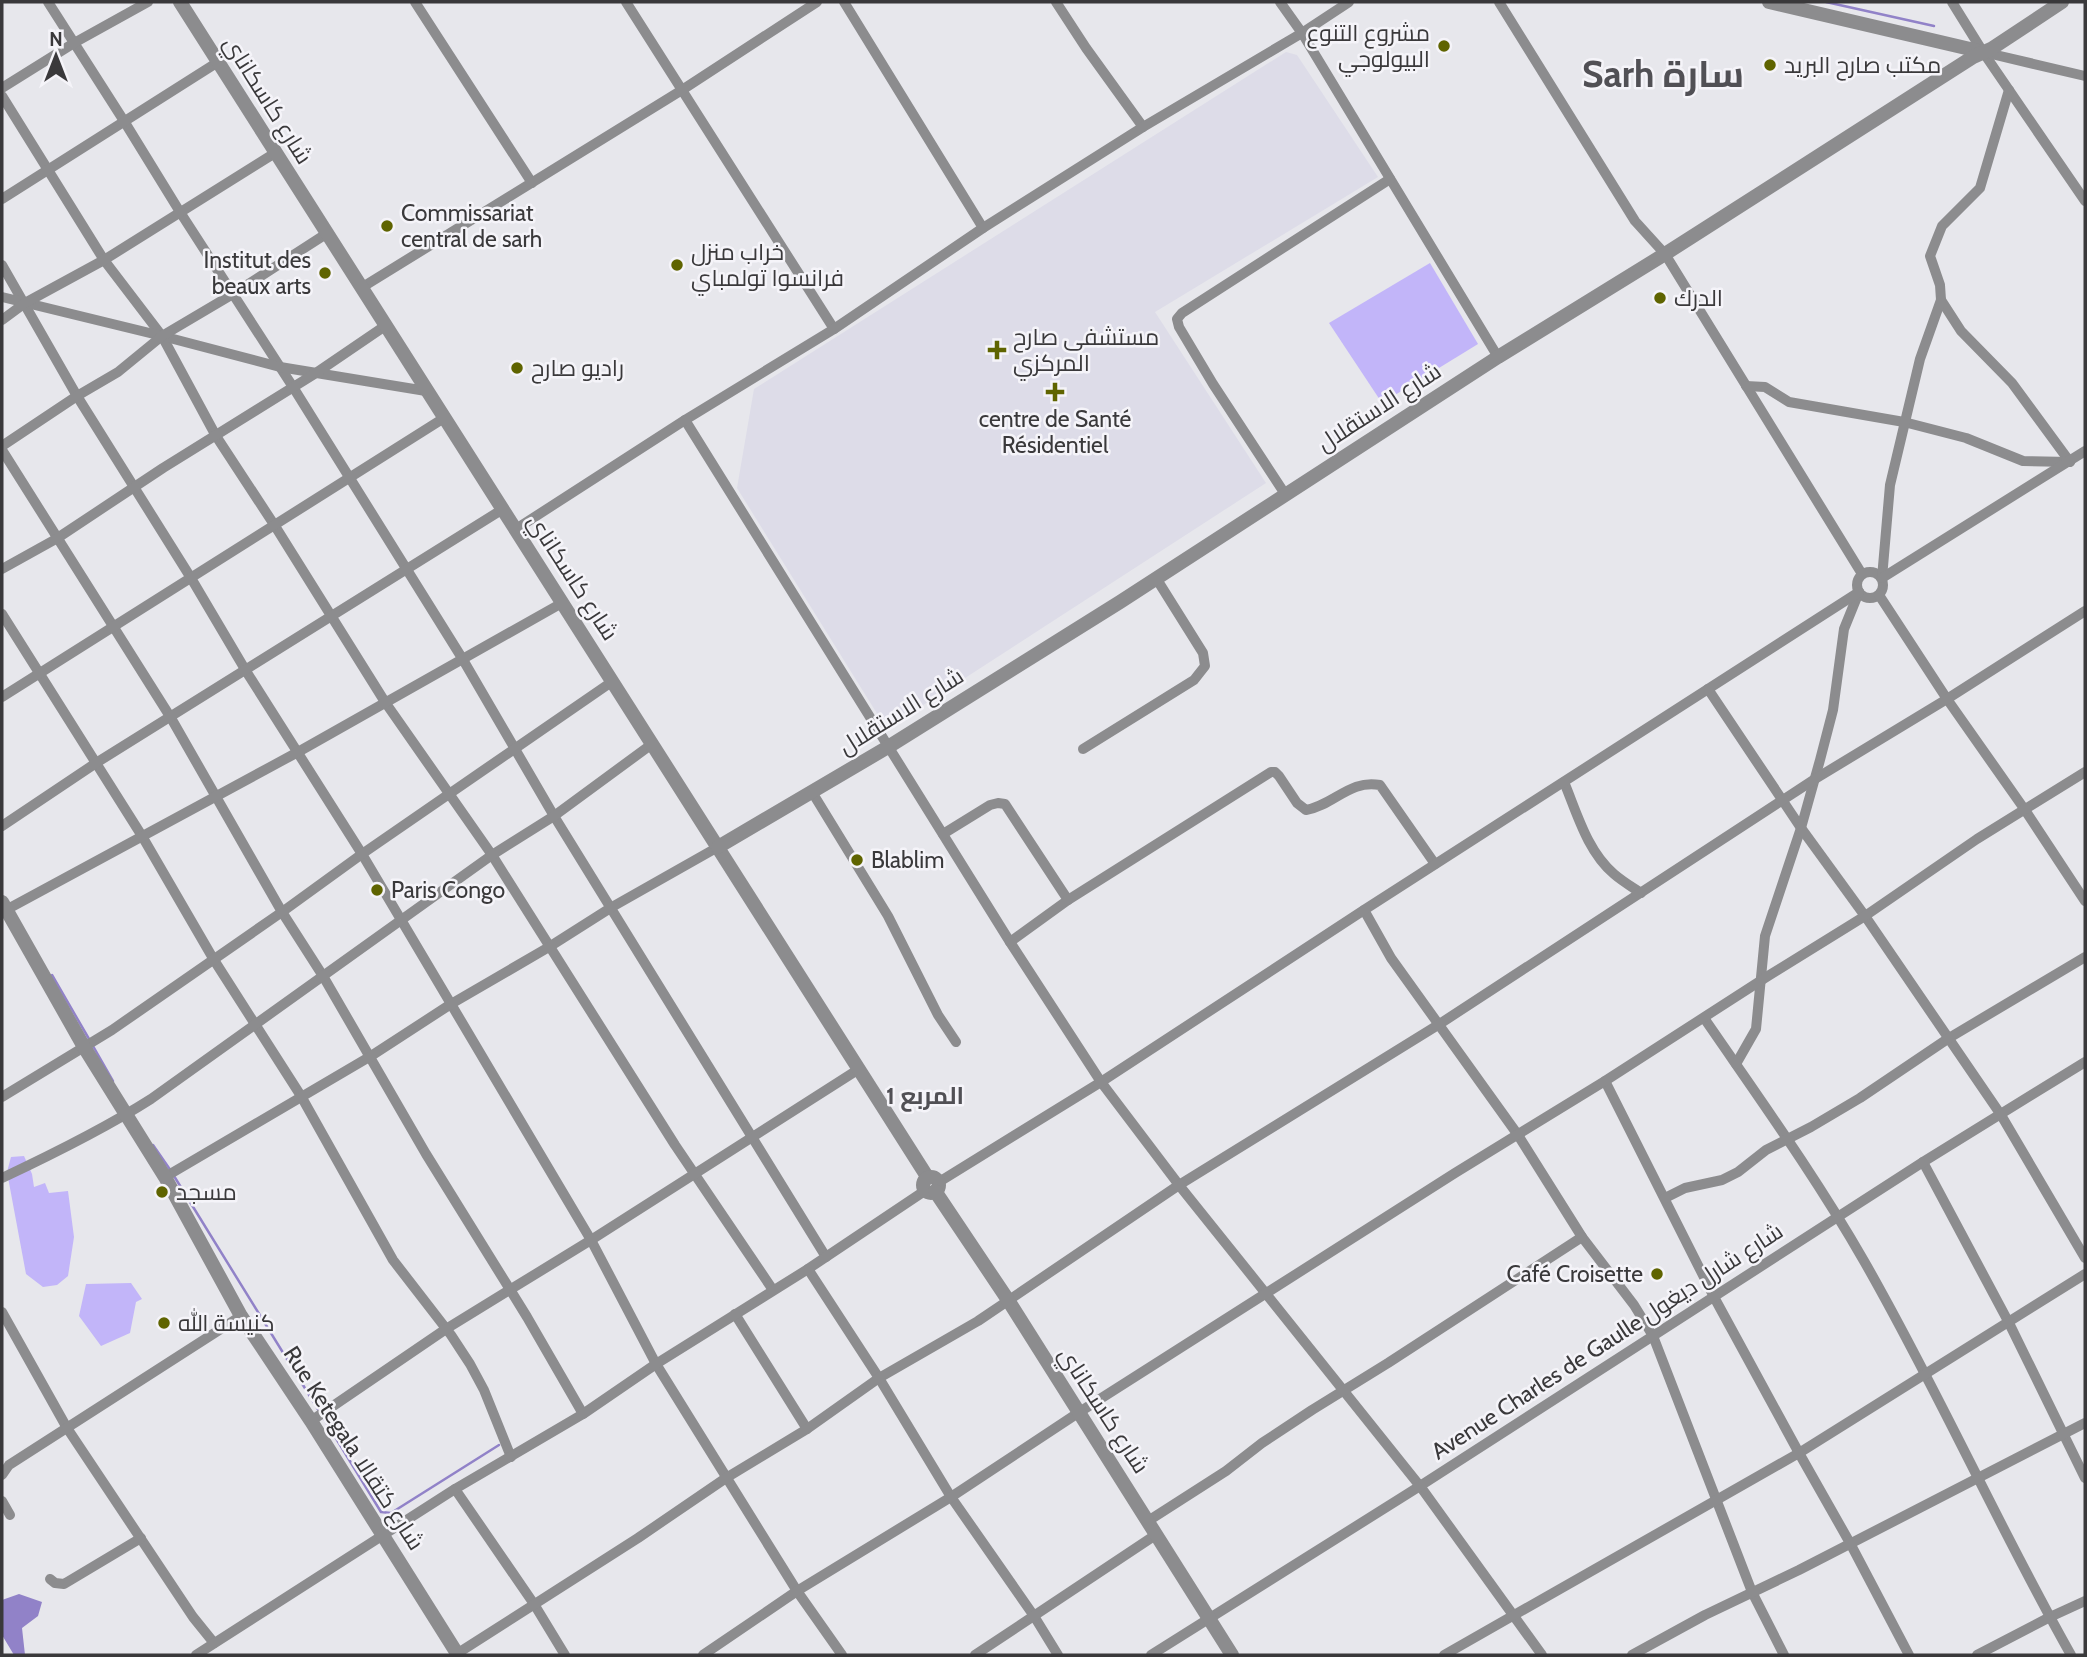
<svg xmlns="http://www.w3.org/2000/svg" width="2087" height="1657" font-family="Cabin,Cairo,sans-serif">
  <rect width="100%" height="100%" fill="#e7e7ec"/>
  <path fill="#dddce8" d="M1286,52L1297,55L1378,177L1155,312L1266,483L897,722L881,720L737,488L754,389Z"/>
  <g fill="#c2b5f9">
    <path d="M1430,263L1478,344L1382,403L1329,323Z"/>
    <path d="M24,1156L32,1174L34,1187L45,1183L49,1193L68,1191L74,1237L68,1276L57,1285L43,1287L26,1274L7,1172L11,1157Z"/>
    <path d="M131,1283L142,1299L136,1302L130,1333L101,1346L79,1316L86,1284Z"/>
  </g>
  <path fill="#9182c8" d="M19,1594L42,1602L38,1616L22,1628L25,1655H14L2,1635V1600Z"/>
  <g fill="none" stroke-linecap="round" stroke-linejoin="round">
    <g stroke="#9182c8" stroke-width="2.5">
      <path d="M1826,2L1934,26"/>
      <path d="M52,975L89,1039"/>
      <path d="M93,1046L113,1081"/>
      <path d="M153,1145L171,1171"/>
      <path d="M174,1176L319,1411"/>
      <path d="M323,1417L381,1512L391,1513L499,1445"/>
    </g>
    <g stroke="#8c8c8e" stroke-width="10">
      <path d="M48,2L124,121L180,212L293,387L462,658L554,816L826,1257"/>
      <path d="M415,2L532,183"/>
      <path d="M626,2L834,329"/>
      <path d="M844,2L983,228"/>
      <path d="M1056,2L1086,48L1143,127"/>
      <path d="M1280,2L1302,33L1498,357"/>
      <path d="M1499,2L1635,221L1665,254L1862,574"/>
      <path d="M1952,2L1983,52L2085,201"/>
      <path d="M1983,52L2085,76"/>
      <path d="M2,88L74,43L148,2"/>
      <path d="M2009,90L1980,188L1942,226L1930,256L1940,285L1941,300L1961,331L2012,383L2070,462"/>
      <path d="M2,96L104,260L162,336L216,436L275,526L385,702L492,855L675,1145L773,1290"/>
      <path d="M2,199L218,62"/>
      <path d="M2,265L77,396L191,578L246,671L362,854L451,1004L591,1240L656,1364L797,1591L842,1655"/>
      <path d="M361,288L682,90L817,2"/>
      <path d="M2,297L162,336L280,367L426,391"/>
      <path d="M2,320L25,303L104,260L275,153"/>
      <path d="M1746,386L1765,387L1789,402L1904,422L1966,438L2023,461L2070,462"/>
      <path d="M685,420L1010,942L1101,1082L1179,1185L1420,1486L1542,1655"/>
      <path d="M2,446L77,396L118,372L162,336L233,294L326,234"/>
      <path d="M2,450L171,718L282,912L323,976L426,1154L527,1317L583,1414"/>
      <path d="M1285,494L1213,384L1179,327L1177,319L1182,313L1390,179"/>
      <path d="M516,529L685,420L834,329L983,228L1143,127L1302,33L1349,2"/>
      <path d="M2,569L56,539L163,468L316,373L385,326"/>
      <circle cx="1870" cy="585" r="13"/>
      <path d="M1882,578L1890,485L1920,359L1941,300"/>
      <path d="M1882,578L2085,451"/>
      <path d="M1879,595L1947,699L2025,810L2085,901"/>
      <path d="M2,614L142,836L214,960L301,1096L393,1260L451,1335L470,1364L484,1390L511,1457"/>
      <path d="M1708,689L1801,828L1865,916L2001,1115L2085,1258"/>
      <path d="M2,697L444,418"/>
      <path d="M1083,749L1194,680L1205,666L1203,653L1156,578"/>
      <path d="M1564,782C1577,813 1587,851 1614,874C1622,881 1632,887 1641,893"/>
      <path d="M812,792L888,916L938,1015L956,1042"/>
      <path d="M2,826L96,763L503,509"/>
      <path d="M943,834L990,805L998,803L1005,804L1068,900"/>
      <path d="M1364,910L1391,958L1518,1135L1582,1237L1634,1305L1653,1336L1752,1592L1784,1655"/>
      <path d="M2,912L298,752L562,603"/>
      <path d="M1010,942L1068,900L1271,772H1275L1279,776L1297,803L1306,810C1334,805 1350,779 1380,785L1435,864"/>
      <path d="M1704,1018C1759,1098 1816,1177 1864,1261C1938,1390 1998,1526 2071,1655"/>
      <path d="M1736,1064L1756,1029L1765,936L1801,828L1820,760L1833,710L1844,629L1859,592"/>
      <path d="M1605,1081L1714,1297L1799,1453L1850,1543L1909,1655"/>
      <path d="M2,1097L112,1030L282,912L362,854L613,681"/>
      <path d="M1923,1162L2009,1323L2085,1478"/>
      <path d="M165,1177L371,1056L451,1004L549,947L612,907L718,847"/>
      <path d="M2,1178C53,1154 104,1129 151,1099L492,855L554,816L652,744"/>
      <path d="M939,1182L1101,1082L1364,910L1859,592"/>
      <path d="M1665,1198L1685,1188L1722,1180L1738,1172L1766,1150L1811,1127L1860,1098L1949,1038L2085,957"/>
      <path d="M808,1269L879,1378L951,1497L1034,1616L1058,1655"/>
      <path d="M2,1312L67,1428L193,1617L214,1643"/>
      <path d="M735,1314L807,1429"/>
      <path d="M311,1421L446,1329L591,1240L859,1069"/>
      <path d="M2,1475L9,1465L241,1316"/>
      <path d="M455,1489L534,1604L565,1655"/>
      <path d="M2,1501L10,1515"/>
      <path d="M1148,1521L1226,1471L1262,1443L1312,1410L1388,1363L1582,1237"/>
      <path d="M50,1579L55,1583L64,1584L141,1538"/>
      <path d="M196,1655L455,1489L583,1414L656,1364L808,1269L926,1190"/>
      <path d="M455,1655L638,1538L726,1478L807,1429L879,1378L978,1321L1179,1185L1438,1025L1815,779L1947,699L2085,611"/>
      <path d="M703,1655L797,1591L951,1497L1078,1413L1455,1173L1605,1081L1768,976L1865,916L1977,839L2085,772"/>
      <path d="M975,1655L1157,1534"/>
      <path d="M1151,1655L1420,1486L1923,1162L2085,1062"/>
      <path d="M1444,1655L1799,1453L2085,1274"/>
      <path d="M1632,1655L1705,1615L1799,1570L2085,1423"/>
      <path d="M1977,1655L2050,1617L2085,1601"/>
    </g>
    <g stroke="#8c8c8e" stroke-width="14">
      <path d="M180,2L928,1178"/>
      <path d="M1769,2L1983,52"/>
      <path d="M718,847L888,747L1120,602L1498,357L1665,254L1973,57L1991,49L2062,2"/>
      <path d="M2,902L84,1047L165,1177L241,1316L311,1421L458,1655"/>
      <circle cx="931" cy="1185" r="8"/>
      <path d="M935,1191L1008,1300L1232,1655"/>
    </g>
  </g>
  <g fill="#5f6400" stroke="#f5f4f9" stroke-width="2.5">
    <circle cx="1444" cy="46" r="7"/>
    <circle cx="1770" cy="65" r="7"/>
    <circle cx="387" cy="226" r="7"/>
    <circle cx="677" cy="265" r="7"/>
    <circle cx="325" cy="273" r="7"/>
    <circle cx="1660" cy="298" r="7"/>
    <path d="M993.5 339.5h7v7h7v7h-7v7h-7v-7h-7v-7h7z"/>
    <circle cx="517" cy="368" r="7"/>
    <path d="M1051.5 381.5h7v7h7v7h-7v7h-7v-7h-7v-7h7z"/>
    <circle cx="857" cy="860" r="7"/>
    <circle cx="377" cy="890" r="7"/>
    <circle cx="162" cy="1192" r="7"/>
    <circle cx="1657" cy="1274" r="7"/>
    <circle cx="164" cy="1323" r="7"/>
  </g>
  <g text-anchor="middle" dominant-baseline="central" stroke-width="5" stroke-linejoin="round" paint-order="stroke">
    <g font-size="23" fill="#3a393b" stroke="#f5f4f9" text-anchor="start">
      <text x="1430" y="33" text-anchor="end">مشروع التنوع<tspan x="1430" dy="26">البيولوجي</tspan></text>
      <text x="1784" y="65">مكتب صارح البريد</text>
      <text x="401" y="213">Commissariat<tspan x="401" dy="26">central de sarh</tspan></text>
      <text x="691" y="252">خراب منزل<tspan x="691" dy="26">فرانسوا تولمباي</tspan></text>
      <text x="311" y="260" text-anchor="end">Institut des<tspan x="311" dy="26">beaux arts</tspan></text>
      <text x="1674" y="298">الدرك</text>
      <text x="1013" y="337">مستشفى صارح<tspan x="1013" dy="26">المركزي</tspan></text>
      <text x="531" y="368">راديو صارح</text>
      <text x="1055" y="419" text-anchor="middle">centre de Santé<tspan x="1055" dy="26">Résidentiel</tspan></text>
      <text x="871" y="860">Blablim</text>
      <text x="391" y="890">Paris Congo</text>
      <text x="176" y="1192">مسجد</text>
      <text x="1643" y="1274" text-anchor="end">Café Croisette</text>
      <text x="178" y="1323">كنيسة الله</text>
    </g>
    <g font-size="23" fill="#3a393b" stroke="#f5f4f9">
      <text transform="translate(268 100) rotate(58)">شارع كاسكاناي</text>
      <text transform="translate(1379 407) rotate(-33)">شارع الاستقلال</text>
      <text transform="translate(573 577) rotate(57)">شارع كاسكاناي</text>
      <text transform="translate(901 711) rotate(-32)">شارع الاستقلال</text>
      <text transform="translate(1607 1341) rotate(-33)">Avenue Charles de Gaulle شارع شارل ديغول</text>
      <text transform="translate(1104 1410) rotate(57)">شارع كاسكاناي</text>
      <text transform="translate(354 1448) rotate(57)">Rue Ketegala شارع كتقالا</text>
    </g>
    <g font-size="24" font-weight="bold" fill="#515055" stroke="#f5f4f9">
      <text x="925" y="1095">المربع 1</text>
    </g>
    <g font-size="37" font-weight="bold" fill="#515055" stroke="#f5f4f9">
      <text x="1663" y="73">Sarh سارة</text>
    </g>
  </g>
  <rect width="2087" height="1657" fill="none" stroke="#3a393b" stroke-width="7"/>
  <g transform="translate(56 56)" stroke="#f5f4f9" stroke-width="5" paint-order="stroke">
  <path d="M0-5L12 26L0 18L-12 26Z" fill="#3a393b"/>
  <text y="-10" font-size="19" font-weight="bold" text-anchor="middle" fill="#3a393b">N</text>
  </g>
</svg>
